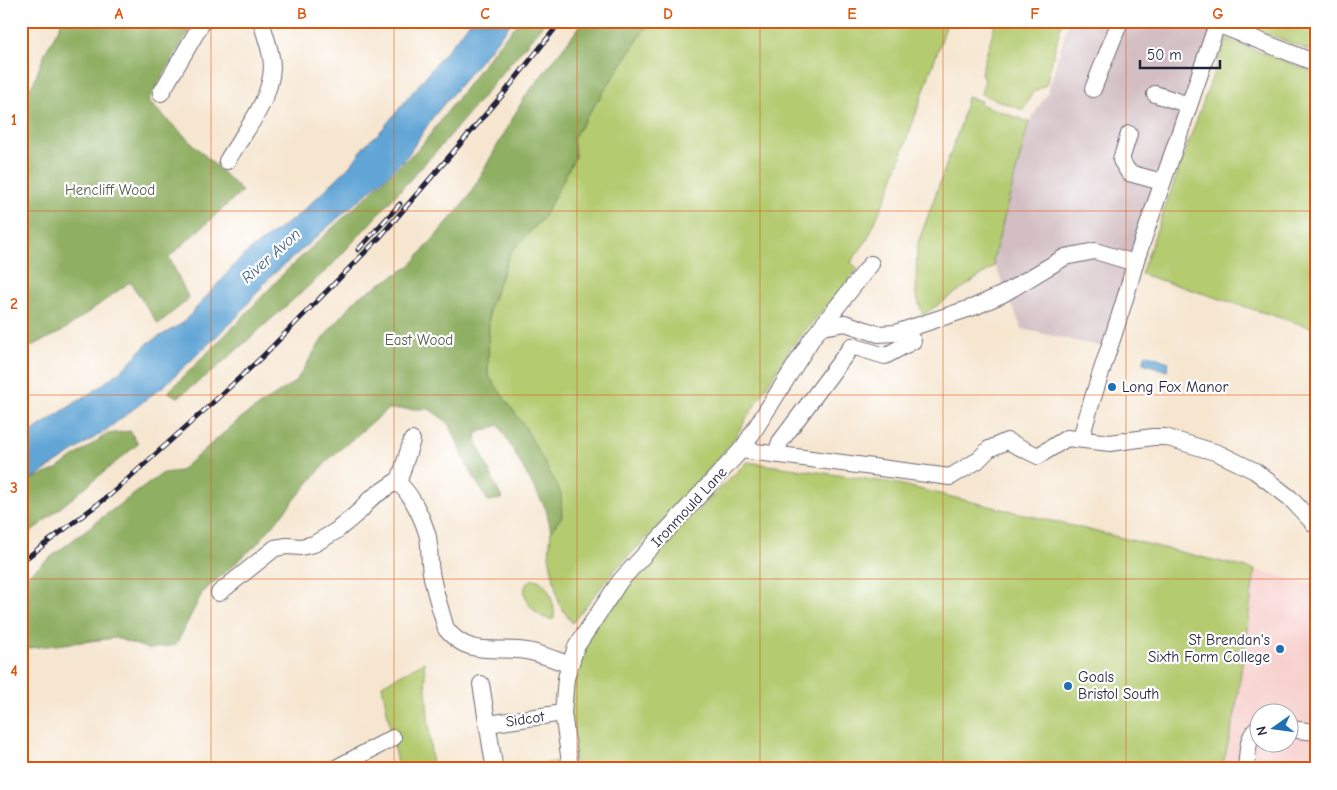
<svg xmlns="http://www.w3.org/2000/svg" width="1337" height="790" font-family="'Comic Neue',sans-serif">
  <rect width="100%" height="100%" fill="#fff"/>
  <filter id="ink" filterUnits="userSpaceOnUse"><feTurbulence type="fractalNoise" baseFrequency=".02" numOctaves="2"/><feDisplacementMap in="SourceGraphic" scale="10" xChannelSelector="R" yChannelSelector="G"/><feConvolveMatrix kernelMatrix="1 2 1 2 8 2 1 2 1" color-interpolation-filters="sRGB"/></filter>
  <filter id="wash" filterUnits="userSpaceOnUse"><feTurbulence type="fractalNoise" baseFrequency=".0096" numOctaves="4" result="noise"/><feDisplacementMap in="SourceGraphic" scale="20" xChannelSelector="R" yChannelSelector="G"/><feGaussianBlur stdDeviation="1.12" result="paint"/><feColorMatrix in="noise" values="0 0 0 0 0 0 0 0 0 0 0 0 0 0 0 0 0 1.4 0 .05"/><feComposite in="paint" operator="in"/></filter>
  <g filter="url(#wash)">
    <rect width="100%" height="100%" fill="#f6e6d0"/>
    <path fill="#f7d0cd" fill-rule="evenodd" d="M1255,570L1316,585V769H1222L1235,714ZM1260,712H1290V742H1260Z"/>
    <path fill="#d2bec3" d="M1069,21H1215L1112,349L1022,329L993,260L1029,122L1047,94Z"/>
    <g fill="#b4cb70" stroke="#6b7656">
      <path d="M650,21H948L890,188L867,240L851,262L858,269L791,347L732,442L671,513L613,572L572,623L559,604L549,556L551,531L562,516L488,375L489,309L510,253L543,218L575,157L573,138Z"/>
      <path d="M996,21H1062L1046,85L1033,92L1023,110L981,94L985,80L981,73Z"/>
      <path d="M1233,21H1316V53Z"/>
      <path d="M1226,39L1316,73V329L1141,274Z"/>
      <path d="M967,97L981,101L980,104L1029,122L993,260L995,266L923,315L916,295L917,246L961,124Z"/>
      <path d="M747,462L894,483L1255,570L1235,714L1222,769H575L567,713L574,667L581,647L624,582Z"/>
      <path d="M535,579C550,583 555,606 554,619C535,622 510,585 535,579Z"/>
      <path d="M424,662L432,769H398L382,685Z"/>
      <path d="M555,762L557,769H497Z"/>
    </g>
    <g fill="#8faf62" stroke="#58684e">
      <path d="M60,21H199L189,31L148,101L242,191L169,257L189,299L158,324L130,282L61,332L21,351V93L33,84L45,53L61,24Z"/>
      <path d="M520,21H546L448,138L330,267L214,370L178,397L168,392L241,319L286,271L422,145L498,45Z"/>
      <path d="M584,21H650L573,138L575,157L543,218L510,253L489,309L488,375L525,427L561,493L562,516L551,531L546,509L499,425L477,433L476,442L502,499L488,501L468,467L449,423L429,409H388L330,458L256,545L202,593L176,645L149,649L116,638L21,649V580L104,516L163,473L180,471L241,418L296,381L323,338L357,298L410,266L468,198L524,98Z"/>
      <path d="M130,431L138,444L21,540V483L55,470L107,434Z"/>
    </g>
    <g fill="#61a5d6" stroke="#426488">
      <path d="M471,21H513L433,117L408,155L390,173L269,278L235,319L165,385L106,430L21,486V438L98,388L125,367L148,343L183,323L237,262L250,250L301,213L352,164L365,145L380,132Z"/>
      <path d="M1146,354L1169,362L1167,371L1143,363Z"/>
    </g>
  </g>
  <g filter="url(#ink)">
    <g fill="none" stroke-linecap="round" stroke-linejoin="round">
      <g stroke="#6c676f" stroke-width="18">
        <g id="minor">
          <path d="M1209,21L1316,63"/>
          <path d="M1093,89L1120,21"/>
          <path d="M161,93L203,21"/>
          <path d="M1155,94L1189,105"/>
          <path d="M1129,134L1121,160L1129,173L1162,182"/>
          <path d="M227,161C244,132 271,101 272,67C272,51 265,36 261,21"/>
          <path d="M821,327L845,323L878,334L895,333L974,307L1003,294L1065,257L1095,251L1135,263L1217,24"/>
          <path d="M1081,439C1096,380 1120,323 1135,263"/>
          <path d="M741,450L950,477L977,461L989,449L1007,441L1038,456L1067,438L1110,443L1153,437H1165L1218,453L1255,471L1290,498L1316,526"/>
          <path d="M776,454L780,442L852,346L885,356L913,341"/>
          <path d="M398,484L412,440"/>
          <path d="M219,593L275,548L287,546L301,547L314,544L336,531L361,510L370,499L395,482C410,488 424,522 428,537C430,549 429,561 431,572C434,591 441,610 446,629C467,655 489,648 518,650C536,651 553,659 570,665"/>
          <path d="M481,684L494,765"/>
          <path d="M488,724L563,713"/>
          <path d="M1290,729L1316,732"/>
          <path d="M334,769L393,738"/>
          <path d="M571,769L563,713L566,678L576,647L620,581L743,448L813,337L871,264"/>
          <path d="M1246,769C1248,755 1246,734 1260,727"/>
        </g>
      </g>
      <use href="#minor" stroke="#fff" stroke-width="16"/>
      <g stroke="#22223b" stroke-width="5">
        <g id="rail">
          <path d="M358,250L400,204"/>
          <path d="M21,562L110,495L208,407L262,357L379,238L505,92L561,21"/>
        </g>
      </g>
      <use href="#rail" stroke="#fff" stroke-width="3" stroke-dasharray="9" stroke-linecap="butt"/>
    </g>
  </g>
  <path fill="none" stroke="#de560e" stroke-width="1" stroke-opacity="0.55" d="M211,21V769M394,21V769M577,21V769M760,21V769M943,21V769M1126,21V769M21,211H1316M21,395H1316M21,579H1316"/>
  <g fill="#1f6fb2" stroke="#fff" stroke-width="2">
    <circle cx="1112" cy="387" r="5"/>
    <circle cx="1280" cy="649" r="5"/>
    <circle cx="1068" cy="686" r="5"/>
  </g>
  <g text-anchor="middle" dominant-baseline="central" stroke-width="4.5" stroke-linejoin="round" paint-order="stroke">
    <g font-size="15" fill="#555d4e" stroke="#fff">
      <text x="110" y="190">Hencliff Wood</text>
      <text x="419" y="340">East Wood</text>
    </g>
    <g font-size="15" fill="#22223b" stroke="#fff" text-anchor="start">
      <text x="1122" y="387">Long Fox Manor</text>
      <text x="1270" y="640" text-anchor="end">St Brendan's<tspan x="1270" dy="17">Sixth Form College</tspan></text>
      <text x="1078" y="677">Goals<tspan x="1078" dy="17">Bristol South</tspan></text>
    </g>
    <g font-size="15" fill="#22223b" stroke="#fff">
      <text transform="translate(689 507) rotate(-47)">Ironmould Lane</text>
      <text transform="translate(525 719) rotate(-8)">Sidcot</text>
    </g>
    <g font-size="16" font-style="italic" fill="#3e5d81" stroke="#fff">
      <text transform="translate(271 256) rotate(-42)">River Avon</text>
    </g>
  </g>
  <rect width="1337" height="790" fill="none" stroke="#fff" stroke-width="55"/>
  <g transform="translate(1274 728) rotate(256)"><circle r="24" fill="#ffffff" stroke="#a7a7b1"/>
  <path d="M0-4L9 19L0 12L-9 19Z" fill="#1f6fb2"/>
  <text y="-8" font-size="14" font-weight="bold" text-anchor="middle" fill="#22223b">N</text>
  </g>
  <path d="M1140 60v8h80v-8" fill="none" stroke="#22223b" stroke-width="2.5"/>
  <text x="1147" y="60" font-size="15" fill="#22223b" stroke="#ffffff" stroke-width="4" paint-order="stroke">50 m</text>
  <rect x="28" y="28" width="1282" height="734" fill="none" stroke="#de560e" stroke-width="2"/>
  <g font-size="16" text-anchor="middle" font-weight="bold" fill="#de560e">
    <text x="119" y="19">A</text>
    <text x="302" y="19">B</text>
    <text x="485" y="19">C</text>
    <text x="668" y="19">D</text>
    <text x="852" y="19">E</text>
    <text x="1035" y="19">F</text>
    <text x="1218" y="19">G</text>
    <text x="14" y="125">1</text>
    <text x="14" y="309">2</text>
    <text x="14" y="493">3</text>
    <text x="14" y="676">4</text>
  </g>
</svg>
